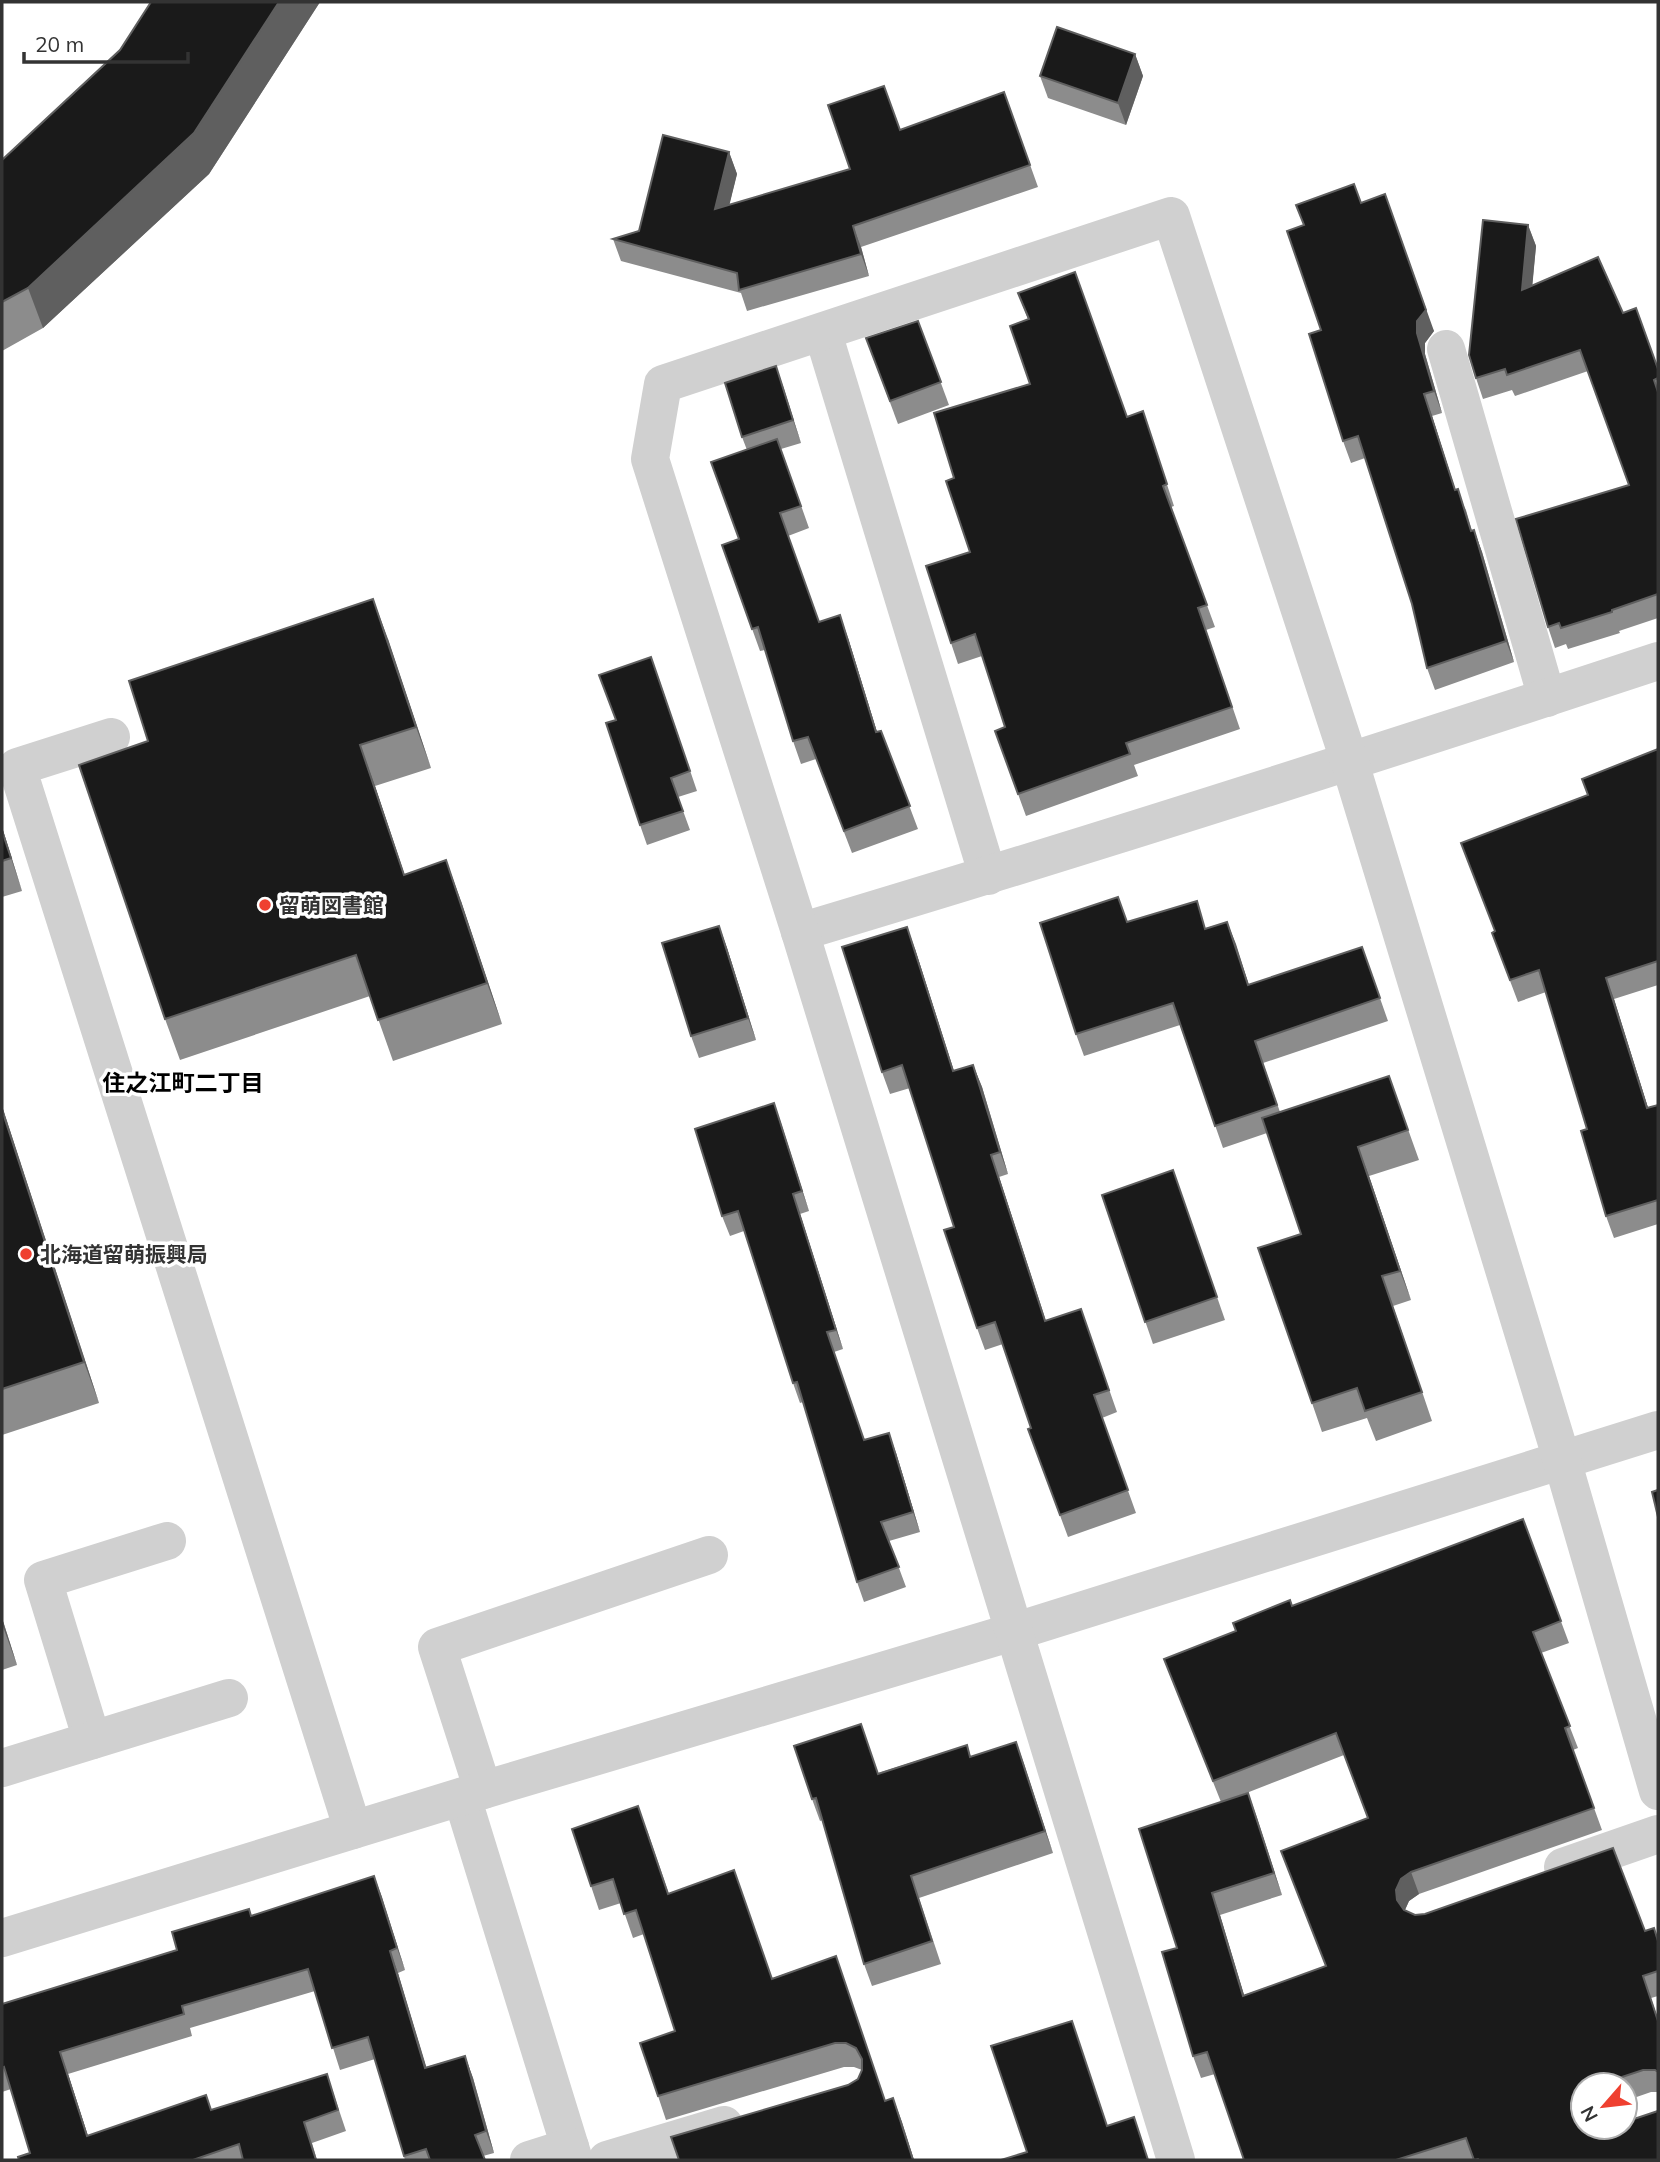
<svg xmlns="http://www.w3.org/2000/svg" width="1660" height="2162" font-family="Mulish,'Noto Sans JP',sans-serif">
  <rect width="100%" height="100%" fill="#fff"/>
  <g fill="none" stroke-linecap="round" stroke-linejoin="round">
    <g stroke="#d0d0d0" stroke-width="38">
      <path d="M823,333L988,876"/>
      <path d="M1446,349L1547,698"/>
      <path d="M111,737L17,767L353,1830"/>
      <path d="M800,932C1087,846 1373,755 1658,661"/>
      <path d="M92,1740L43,1580L167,1541"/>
      <path d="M2,1768L229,1698"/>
      <path d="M483,1790L437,1647L709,1555"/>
      <path d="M462,1797L574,2160"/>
      <path d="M1563,1867L1658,1834"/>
      <path d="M2,1938L483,1790L1013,1632L1658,1430"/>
      <path d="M529,2160L570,2147"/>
      <path d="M607,2160L724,2125"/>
      <path d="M1176,2160L800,932L650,459L663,384L1171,216L1350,763L1562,1460L1658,1791"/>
    </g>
  </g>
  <g fill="#8c8c8c" fill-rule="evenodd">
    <path d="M151,2H320L209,174L43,328L2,351V160L120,50Z"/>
    <path d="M1135,54L1143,76L1126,125L1048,98L1040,76Z"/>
    <path d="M1004,92L1038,187L861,247L869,276L747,311L741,293L621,261L613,239L639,231L729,152L737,174L729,205L850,169L900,130Z"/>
    <path d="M1361,203L1434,331L1425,343V354L1442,413L1432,416L1455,489L1466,510L1472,531L1474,530L1482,552L1514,662L1435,690L1427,668L1412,604L1365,458L1351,463L1343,441Z"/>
    <path d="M1528,225L1536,246L1532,286L1623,313L1658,369V618L1619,631L1620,633L1568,649L1566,644L1555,648L1548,627L1629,485L1588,371L1515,396L1512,390L1483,399L1476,378Z"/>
    <path d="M1018,293L1127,417L1143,411L1174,506L1171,507L1215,627L1206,630L1240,729L1134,765L1138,776L1026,816L995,731L1005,727L982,656L958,664L951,643L970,552L954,478L1030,384L1028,319Z"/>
    <path d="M918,321L949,405L898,424L866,338Z"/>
    <path d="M776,366L801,443L781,449L809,528L788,536L819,622L848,638L877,732L881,731L918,829L852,853L816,759L801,764L793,741L765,650L760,651L722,545L739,539L747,450L742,437Z"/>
    <path d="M388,639L431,768L375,786L404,874L461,901L502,1024L393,1061L370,996L180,1060L165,1019L148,741Z"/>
    <path d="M658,676L697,791L678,797L690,830L647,845L640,825L616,720Z"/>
    <path d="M1658,749V985L1614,999L1648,1108L1658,1105V1224L1614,1238L1606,1216L1587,1129L1546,992L1518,1002L1492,933L1495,932Z"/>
    <path d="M2,827L22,891L2,897Z"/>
    <path d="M1127,922L1206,928L1227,922L1249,985L1362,947L1388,1021L1263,1063L1280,1112L1389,1076L1419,1160L1369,1176L1411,1300L1393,1306L1432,1421L1376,1441L1367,1418L1322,1432L1312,1403L1301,1234L1267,1133L1223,1148L1180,1025L1084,1056L1076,1034Z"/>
    <path d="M719,926L727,948L756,1040L699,1058L691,1036Z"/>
    <path d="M915,949L954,1071L973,1065L982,1087L1008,1174L999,1177L1046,1321L1081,1309L1117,1412L1102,1418L1136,1513L1068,1537L1028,1429L1031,1428L1003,1344L985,1350L977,1328L954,1227L910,1088L890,1094L882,1072Z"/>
    <path d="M774,1103L809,1211L800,1214L843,1349L834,1352L864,1440L896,1453L920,1532L889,1541L906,1587L864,1602L857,1582L803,1402L800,1403L793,1383L744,1231L730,1236L722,1216Z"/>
    <path d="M2,1106L99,1403L2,1435Z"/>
    <path d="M1173,1170L1225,1320L1153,1344L1102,1195Z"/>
    <path d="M1523,1519L1569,1643L1541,1653L1578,1748L1573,1750L1602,1830L1419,1894L1409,1901L1405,1910L1415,1915L1645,1931L1658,1940V1996L1651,1998L1658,2019V2092H1651L1625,2101V2085H1583V2127L1658,2160H1244L1215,2074L1201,2078L1193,2056L1177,1948L1221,1802L1164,1659L1236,1631L1292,1606ZM1344,1755L1368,1818L1326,1967L1244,1995L1220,1915L1282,1895L1248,1793L1226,1801Z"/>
    <path d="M2,1618L17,1665L2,1670Z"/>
    <path d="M1016,1742L1053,1853L919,1898L941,1964L872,1986L864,1964L823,1820L820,1821L812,1799L878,1773L967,1745L971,1757Z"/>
    <path d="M647,1830L669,1894L773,1978L836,1956L885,2101L893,2098L914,2160H679L848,2085L858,2079L862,2070L854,2067H844L666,2120L658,2096L675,2031L644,1934L633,1938L621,1903L599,1910L591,1886Z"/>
    <path d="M374,1876L405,1970L398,1973L426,2067L465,2056L473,2078L494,2153L483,2156L485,2160H405L375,2059L340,2070L315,1991L190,2028L192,2036L68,2074L88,2136L211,2110L327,2074L346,2131L312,2143L317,2160H19L30,2153L11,2089L2,2092V2004L177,1950L251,1916Z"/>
  </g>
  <g fill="#5f5f5f">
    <path d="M279,2H320L209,174L43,328L28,288Z"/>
    <path d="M1135,54L1143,76L1126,125L1118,103Z"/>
    <path d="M729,152L737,174L723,231L715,209Z"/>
    <path d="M1385,194L1434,331L1425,343V354L1442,413L1434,391L1417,333Z"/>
    <path d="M1528,225L1536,246L1530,311L1522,290Z"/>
    <path d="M853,226L861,247L869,276L861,254Z"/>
    <path d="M776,366L784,389L801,443L793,420Z"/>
    <path d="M1424,394L1432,416L1462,511L1455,490Z"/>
    <path d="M1474,530L1482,552L1514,662L1506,641Z"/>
    <path d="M373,599L388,639L431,768L416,727Z"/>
    <path d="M840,615L848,638L884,755L876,732Z"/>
    <path d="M360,745L375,786L418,915L404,875Z"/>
    <path d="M2,827L22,891L2,831Z"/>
    <path d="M446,860L461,901L502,1024L487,983Z"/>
    <path d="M1227,922L1236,944L1256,1008L1248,985Z"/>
    <path d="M719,926L727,948L756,1040L748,1018Z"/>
    <path d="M907,927L915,949L961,1094L953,1071Z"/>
    <path d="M1606,978L1614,999L1655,1130L1647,1108Z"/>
    <path d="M973,1065L982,1087L1008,1174L1000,1152Z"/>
    <path d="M774,1103L781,1123L809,1211L802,1191Z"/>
    <path d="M2,1106L99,1403L84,1362L2,1110Z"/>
    <path d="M1358,1147L1369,1176L1411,1300L1400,1271Z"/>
    <path d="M991,1155L999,1177L1053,1344L1045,1321Z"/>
    <path d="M793,1194L800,1214L843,1349L836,1330Z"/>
    <path d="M889,1433L896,1453L920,1532L913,1512Z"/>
    <path d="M2,1618L17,1665L2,1624Z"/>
    <path d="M1016,1742L1024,1764L1053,1853L1045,1831Z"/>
    <path d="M1248,1793L1256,1815L1282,1895L1274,1873Z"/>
    <path d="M1411,1872L1419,1894L1409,1901L1404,1912L1397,1900L1396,1890L1401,1879Z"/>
    <path d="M374,1876L382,1897L405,1970L397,1948Z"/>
    <path d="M1212,1893L1220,1915L1251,2018L1243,1996Z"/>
    <path d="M390,1951L398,1973L433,2089L425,2068Z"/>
    <path d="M60,2052L68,2074L95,2158L87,2136Z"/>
    <path d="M465,2056L473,2078L494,2153L486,2131Z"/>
    <path d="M893,2098L902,2122L914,2160H913Z"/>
  </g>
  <g fill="#1a1a1a" stroke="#5f5f5f" stroke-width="2">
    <path d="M151,2H279L194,133L28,288L2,302V160L120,50Z"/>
    <path d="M1057,27L1135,54L1118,103L1040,76Z"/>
    <path d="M884,86L900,130L1004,92L1030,165L853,226L861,254L739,290L737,273L613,239L639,231L663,135L729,152L715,209L850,169L828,105Z"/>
    <path d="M1354,184L1361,203L1385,194L1426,310L1417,321V333L1434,391L1424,394L1455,490L1458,489L1471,531L1474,530L1506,641L1427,668L1412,604L1358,436L1343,441L1309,334L1321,330L1287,231L1304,225L1296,205Z"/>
    <path d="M1483,220L1528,225L1522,290L1598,257L1623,313L1636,308L1658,369V378L1654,380L1658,392V594L1612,610V612L1561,628L1559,623L1548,627L1516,519L1629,485L1580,350L1507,375L1505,369L1476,378L1469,355Z"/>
    <path d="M1075,272L1127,417L1143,411L1167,484L1163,486L1207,605L1198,608L1232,707L1126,743L1130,754L1018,794L995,731L1005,727L975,634L951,643L926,566L970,552L946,481L954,478L934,413L1030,384L1010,326L1029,319L1018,293Z"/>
    <path d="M918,321L941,382L890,401L866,338Z"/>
    <path d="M776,366L793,420L742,437L725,383Z"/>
    <path d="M777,439L801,506L780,513L819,622L840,615L876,732L881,731L910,806L844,831L808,737L793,741L758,627L752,629L722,545L739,539L711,462Z"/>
    <path d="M373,599L416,727L360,745L404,875L446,860L487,983L378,1020L356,955L165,1019L79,765L148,741L129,681Z"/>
    <path d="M651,657L690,771L671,778L683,811L640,825L606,723L616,720L599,675Z"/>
    <path d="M1658,749V961L1606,978L1647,1108L1658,1105V1200L1606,1216L1581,1131L1587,1129L1539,970L1510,980L1492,933L1495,931L1461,843L1588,795L1582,779Z"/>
    <path d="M2,831L11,858L2,861Z"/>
    <path d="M1118,897L1127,922L1197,901L1205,929L1227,922L1248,985L1362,947L1380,998L1255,1041L1277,1105L1215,1126L1173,1003L1076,1034L1040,923Z"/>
    <path d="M719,926L748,1018L691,1036L662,943Z"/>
    <path d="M907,927L953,1071L973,1065L1000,1152L991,1155L1045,1321L1081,1309L1109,1390L1094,1395L1128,1490L1060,1515L1028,1429L1031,1428L995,1322L977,1328L944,1230L954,1227L902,1065L882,1072L842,947Z"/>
    <path d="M1389,1076L1408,1130L1358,1147L1400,1271L1382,1276L1422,1392L1365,1411L1357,1388L1312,1403L1258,1248L1301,1234L1262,1118Z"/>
    <path d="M774,1103L802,1191L793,1194L836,1330L827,1332L864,1440L889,1433L913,1512L881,1522L899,1567L857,1582L797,1382L793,1383L738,1211L722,1216L695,1129Z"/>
    <path d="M2,1110L84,1362L2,1389Z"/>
    <path d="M1173,1170L1217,1297L1145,1322L1102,1195Z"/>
    <path d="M1658,1490V1517L1652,1492Z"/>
    <path d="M1523,1519L1561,1621L1533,1632L1570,1726L1565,1728L1594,1808L1411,1872L1401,1879L1396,1890L1397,1900L1404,1910L1415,1915L1425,1914L1613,1848L1645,1931L1654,1928L1658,1941V1971L1643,1976L1658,2021V2072L1655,2070H1643L1610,2081L1604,2085H1583V2127H1625V2122L1658,2111V2160H1479L1478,2159L1474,2160L1466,2138L1396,2160H1244L1207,2052L1193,2056L1162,1952L1177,1948L1139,1829L1248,1793L1274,1873L1212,1893L1243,1996L1326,1966L1281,1851L1368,1818L1336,1733L1213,1781L1164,1659L1236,1631L1233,1623L1290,1600L1292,1606Z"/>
    <path d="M861,1724L878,1774L967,1745L970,1757L1016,1742L1045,1831L911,1876L932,1941L864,1964L816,1798L812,1799L794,1746Z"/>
    <path d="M638,1806L668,1894L734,1870L772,1979L836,1956L885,2101L893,2098L913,2160H679L671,2137L848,2085L858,2079L862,2070V2059L856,2048L846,2043H835L658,2096L640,2043L675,2031L636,1910L624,1914L613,1879L591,1886L572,1829Z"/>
    <path d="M374,1876L397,1948L390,1951L425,2068L465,2056L486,2131L475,2135L485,2160H430L426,2149L404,2156L368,2037L332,2048L308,1969L182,2006L184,2014L60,2052L87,2136L206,2095L211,2110L327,2074L338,2110L304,2122L316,2160H243L239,2144L193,2160H19L18,2157L30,2153L4,2067L2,2068V2004L177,1950L172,1932L249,1909L251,1916Z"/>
    <path d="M1072,2021L1107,2126L1134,2117L1148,2160H1001L1027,2152L991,2046Z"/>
  </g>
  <g fill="#ef4030" stroke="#fff" stroke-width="2.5">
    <circle cx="265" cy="905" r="7"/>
    <circle cx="26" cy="1254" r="7"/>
  </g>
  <g text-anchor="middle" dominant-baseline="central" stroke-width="7" stroke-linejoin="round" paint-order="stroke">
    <g font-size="21" font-weight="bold" fill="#333" stroke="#fff" text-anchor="start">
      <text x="279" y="905">留萌図書館</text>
      <text x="40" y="1254">北海道留萌振興局</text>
    </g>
    <g font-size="23" font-weight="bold" fill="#000" stroke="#fff">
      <text x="183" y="1082">住之江町二丁目</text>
    </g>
  </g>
  <rect width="1660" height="2162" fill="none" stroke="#333333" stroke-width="7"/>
  <g transform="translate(1604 2106) rotate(242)"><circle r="33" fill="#ffffff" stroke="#adadad" stroke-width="2"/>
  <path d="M0-5L12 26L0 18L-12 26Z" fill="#ef4030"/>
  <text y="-10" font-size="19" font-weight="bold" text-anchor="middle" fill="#333333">N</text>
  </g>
  <path d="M24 52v10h164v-10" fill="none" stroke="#333333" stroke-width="3.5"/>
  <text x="35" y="52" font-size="21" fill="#333333" stroke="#ffffff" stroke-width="5" paint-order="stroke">20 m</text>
</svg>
